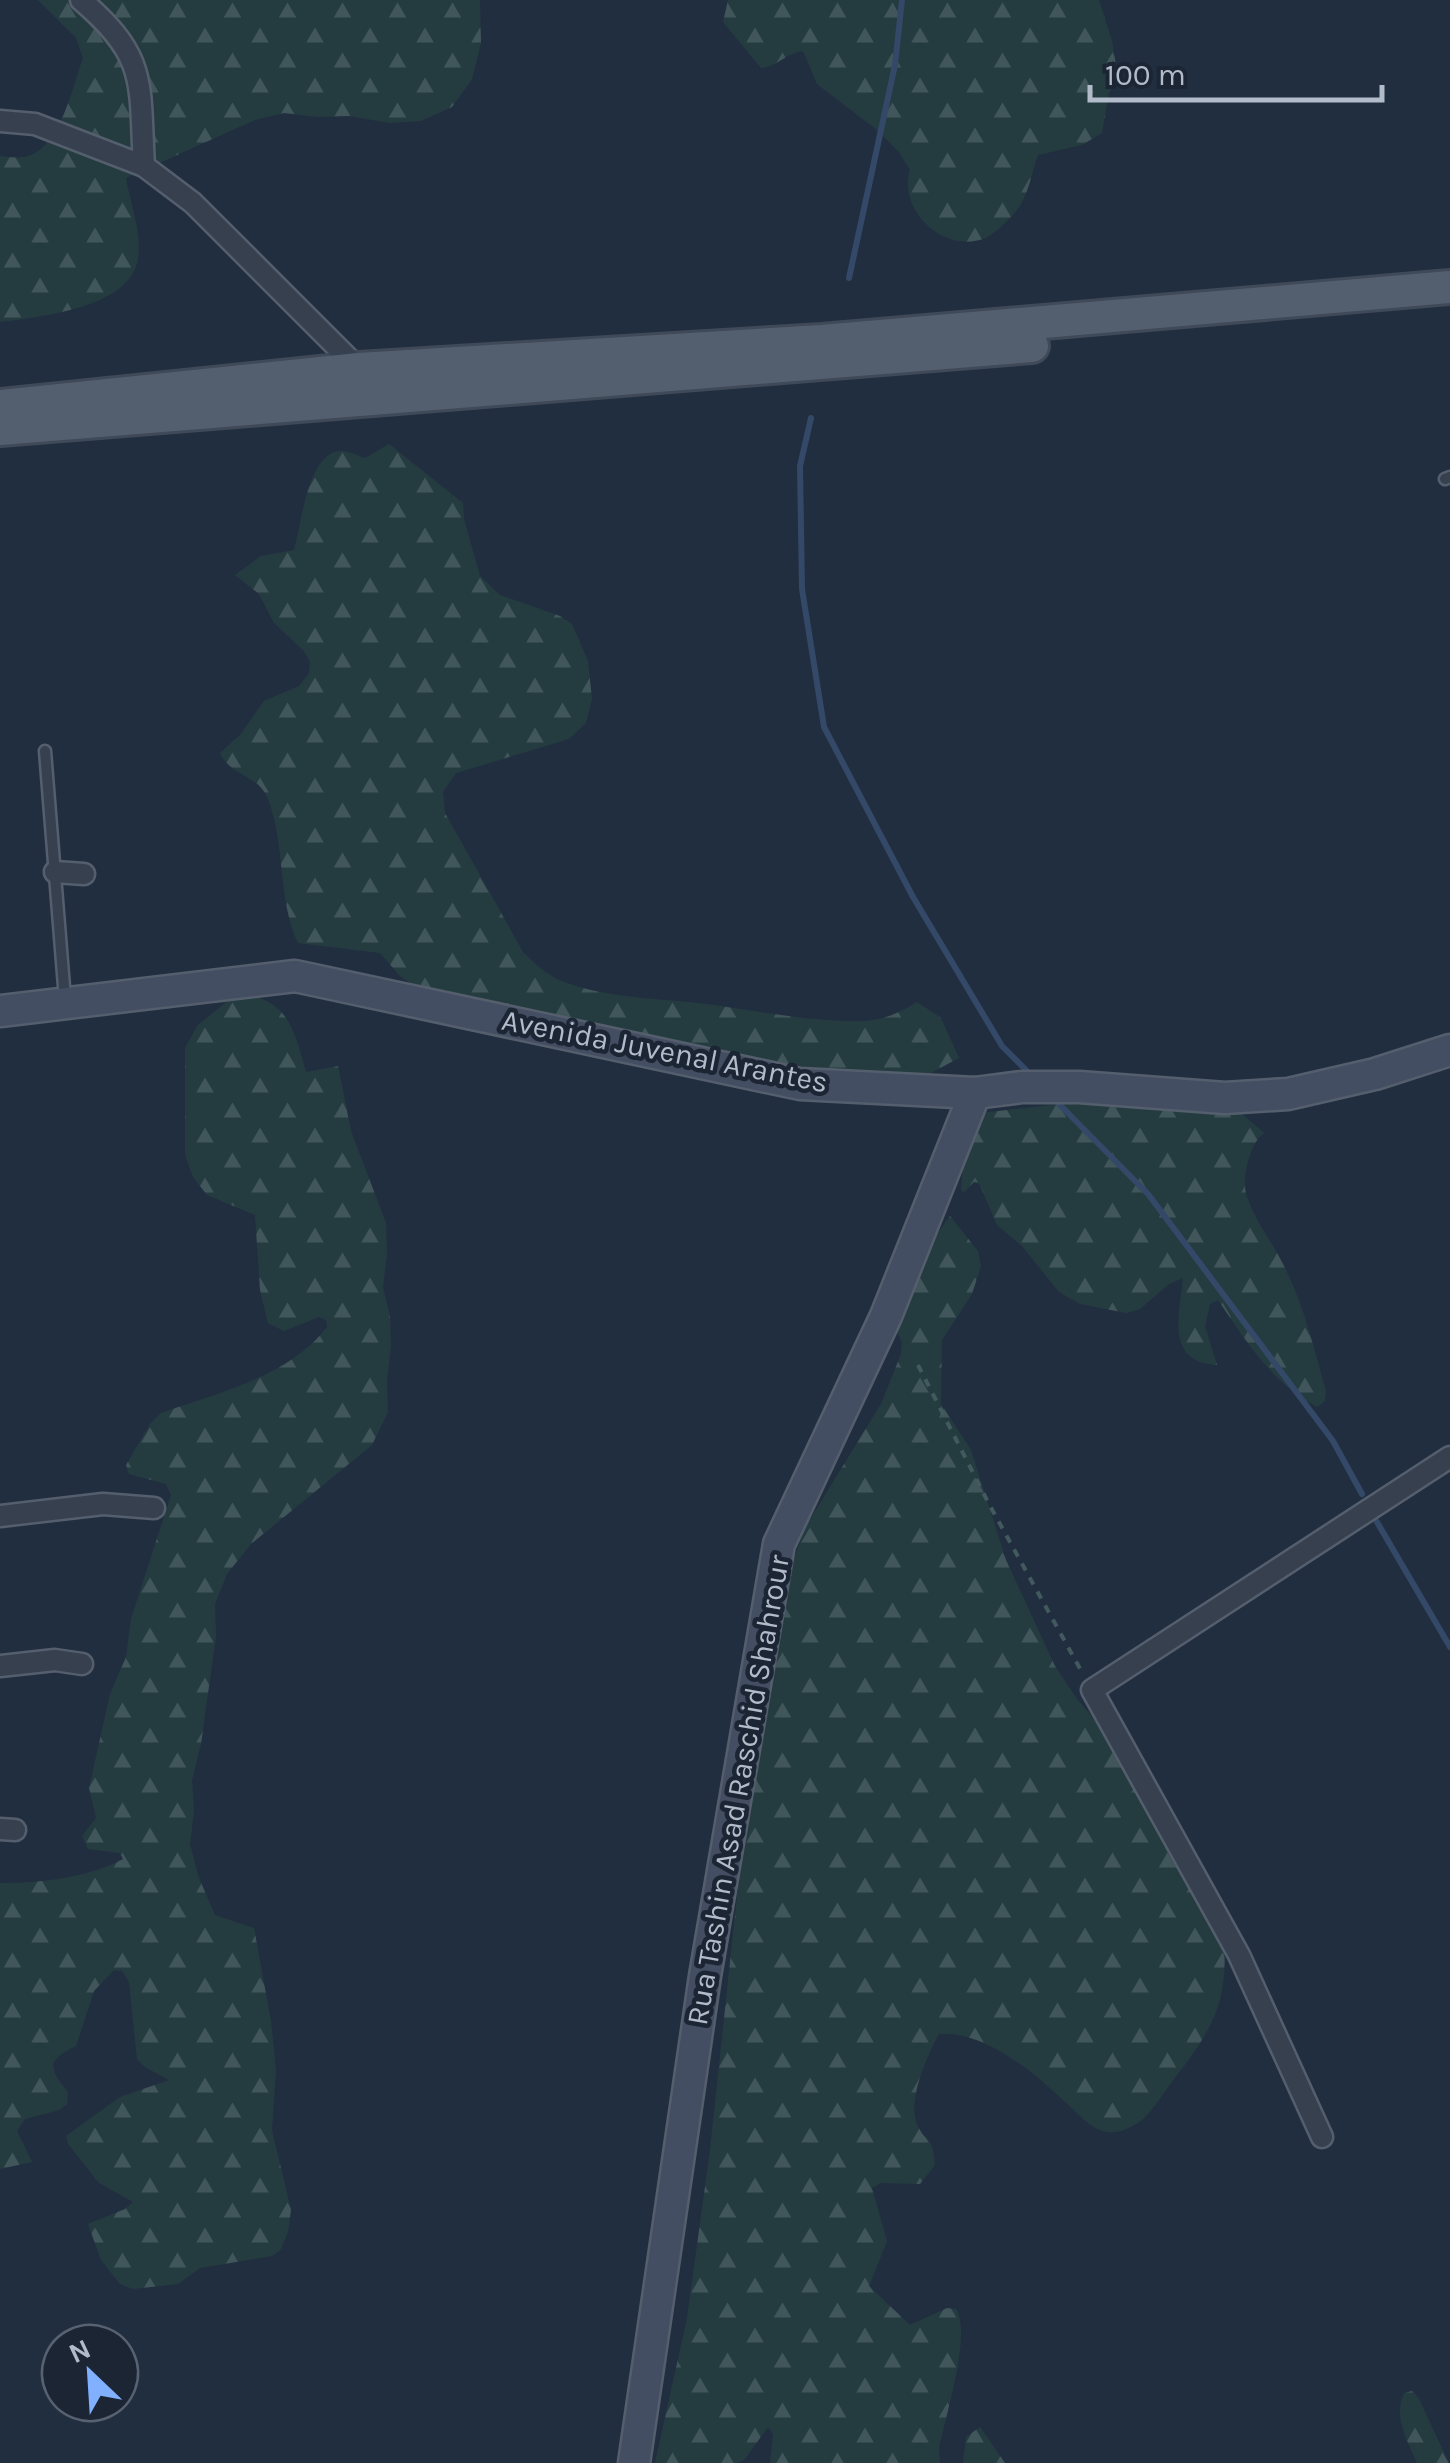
<svg xmlns="http://www.w3.org/2000/svg" width="1450" height="2463" font-family="Karla,sans-serif">
  <defs>
    <pattern id="forest-firs" width="22" height="20" patternUnits="userSpaceOnUse" patternTransform="scale(2.5)"><rect width="22" height="20" fill="#243c40"/><path d="M5 1l3.5 6h-7zM16 11l3.5 6h-7z" fill="#41565a"/></pattern>
  </defs>
  <rect width="100%" height="100%" fill="#212e3f"/>
  <g fill="url(#forest-firs)">
    <path d="M38,0H480L481,43L472,79L452,107L421,121L390,123L349,116L317,117L284,113L255,120L126,178C130,204 144,237 137,263C126,308 39,317 0,322V156C7,157 17,158 24,157C60,151 72,88 83,58L76,38Z"/>
    <path d="M728,0H1099L1112,41L1118,77L1109,93L1102,133L1082,145L1038,155C1032,171 1029,193 1019,207C1013,216 995,234 985,238C945,255 897,210 910,170L899,152L877,130L817,84L803,51C786,53 777,67 761,68L723,22Z"/>
    <path d="M389,444L463,503L464,519L480,576L500,595L560,616L572,624L588,661L592,699L586,723L569,739L456,773L443,792L445,813L523,952C536,965 549,977 567,983C609,998 654,998 697,1003C751,1009 804,1022 859,1021C881,1021 898,1014 917,1002L941,1018L959,1058L914,1082L888,1089L435,1001L400,976L380,953L298,943C277,898 286,846 268,799C258,774 231,777 220,753L240,735L264,701L299,686L309,673L310,662L304,651L274,623L259,594L235,575L261,556L294,550C301,526 308,451 341,451C349,451 358,456 365,458Z"/>
    <path d="M236,994C288,997 294,1029 306,1072L338,1066L351,1131L386,1223L387,1254L383,1287L390,1316L391,1347L387,1381L388,1412L372,1445L251,1544L227,1574L215,1604L216,1636L201,1744L192,1780L194,1811L190,1844L199,1878L215,1915L254,1928L271,2021L276,2070L272,2130L291,2210L288,2232L281,2249L272,2256L200,2268L178,2284L133,2289L120,2284L101,2260L88,2224L125,2209L133,2202L99,2183L68,2144L66,2136L120,2097L169,2080L145,2067L137,2059L129,1982L122,1971L114,1970L94,1991L76,2046C45,2061 49,2068 68,2092L67,2104L59,2110L25,2119L17,2131L32,2162L0,2169V1883C40,1883 87,1878 123,1859L120,1853L88,1849L82,1836L96,1818L89,1788L110,1694L126,1657L131,1619L171,1495L166,1484L129,1474L126,1465L150,1424L161,1413C217,1393 289,1377 327,1327L326,1320L319,1317L284,1331L268,1323L260,1290L255,1215L207,1195L193,1177L185,1155V1048L197,1026Z"/>
    <path d="M1085,1101L1228,1102L1264,1133C1249,1144 1241,1180 1247,1197C1255,1221 1273,1243 1284,1266C1304,1305 1314,1349 1326,1391L1325,1401L1317,1407C1271,1382 1247,1342 1218,1300L1210,1304L1205,1326L1217,1365C1164,1362 1180,1313 1183,1278L1169,1284L1140,1309L1126,1313L1080,1304L1059,1292L1022,1246L997,1225L979,1183L974,1182L964,1192L961,1190L963,1164L980,1113Z"/>
    <path d="M950,1216L978,1251L981,1266L972,1294L942,1340L941,1404L971,1450L1006,1560L1055,1666L1077,1699L1137,1769L1224,1946C1228,1999 1212,2030 1180,2071C1168,2086 1156,2107 1142,2120C1133,2127 1118,2134 1107,2132C1090,2129 1077,2112 1064,2101C1035,2073 983,2030 939,2034C928,2053 907,2101 917,2124C926,2145 933,2134 935,2165L920,2184L881,2183L872,2188L887,2241L869,2286L910,2325L947,2308L956,2309C972,2333 945,2418 939,2448L940,2463H770L773,2434L768,2427L745,2459L737,2463H655L687,2318L710,2150L750,1774L781,1594L806,1526L881,1404L901,1354L902,1343L896,1328L930,1244Z"/>
    <path d="M1412,2391L1418,2397L1449,2463H1417C1407,2439 1393,2418 1404,2393Z"/>
    <path d="M980,2427L1005,2463H963L966,2437Z"/>
  </g>
  <g fill="none" stroke-linecap="round" stroke-linejoin="round">
    <g stroke="#344868" stroke-width="6">
      <path d="M849,278L895,65L902,0"/>
      <path d="M811,418L800,466L802,589L824,727L913,897L1002,1046L1027,1071"/>
      <path d="M1058,1103L1148,1194L1333,1441L1362,1494"/>
      <path d="M1377,1522L1450,1647"/>
    </g>
    <g stroke="#545e6d" stroke-width="15">
      <g id="lane">
        <path d="M1445,479L1450,477"/>
        <path d="M45,751L65,999"/>
      </g>
    </g>
    <g stroke="#545e6d" stroke-width="25">
      <g id="street">
        <path d="M81,0C149,58 139,83 144,166"/>
        <path d="M0,121L35,124L144,166L193,203L359,369"/>
        <path d="M55,872L84,874"/>
        <path d="M0,1516L103,1504L154,1508"/>
        <path d="M0,1666L55,1660L82,1664"/>
        <path d="M0,1829L15,1830"/>
        <path d="M1322,2137L1239,1955L1092,1690L1450,1457"/>
      </g>
    </g>
    <g stroke="#545e6d" stroke-width="35">
      <g id="secondary">
        <path d="M0,1011L295,976L800,1084L975,1093L1022,1087H1079L1225,1098L1288,1094L1375,1074L1450,1050"/>
        <path d="M634,2463L705,1976L779,1544L886,1316L975,1093"/>
      </g>
    </g>
    <g stroke="#3f4958" stroke-width="38">
      <g id="primary">
        <path d="M0,406L359,369L822,341L1450,287"/>
        <path d="M0,429L1032,346"/>
      </g>
    </g>
    <path stroke="#42595d" stroke-width="4" stroke-dasharray="8 8" stroke-linecap="butt" d="M918,1365L989,1504L1083,1674"/>
    <use href="#lane" stroke="#36404f" stroke-width="10"/>
    <use href="#street" stroke="#36404f" stroke-width="20"/>
    <use href="#secondary" stroke="#434e62" stroke-width="30"/>
    <use href="#primary" stroke="#535f6f" stroke-width="32"/>
  </g>
  <g text-anchor="middle" dominant-baseline="central" stroke-width="9" stroke-linejoin="round" paint-order="stroke">
    <g font-size="30" fill="#b1bbca" stroke="#1b2534">
      <text transform="translate(665 1051) rotate(11)">Avenida Juvenal Arantes</text>
      <text transform="translate(738 1790) rotate(-80)">Rua Tashin Asad Raschid Shahrour</text>
    </g>
  </g>
  <g transform="translate(90 2373) rotate(335)"><circle r="48" fill="#1b2534" stroke="#576170" stroke-width="2.5"/>
  <path d="M0-8L18 38L0 25L-18 38Z" fill="#81b0ff"/>
  <text y="-15" font-size="28" font-weight="bold" text-anchor="middle" fill="#b1bbca">N</text>
  </g>
  <path d="M1090 85v15h292v-15" fill="none" stroke="#b1bbca" stroke-width="5"/>
  <text x="1105" y="85" font-size="30" fill="#b1bbca" stroke="#1b2534" stroke-width="8" paint-order="stroke">100 m</text>
</svg>
